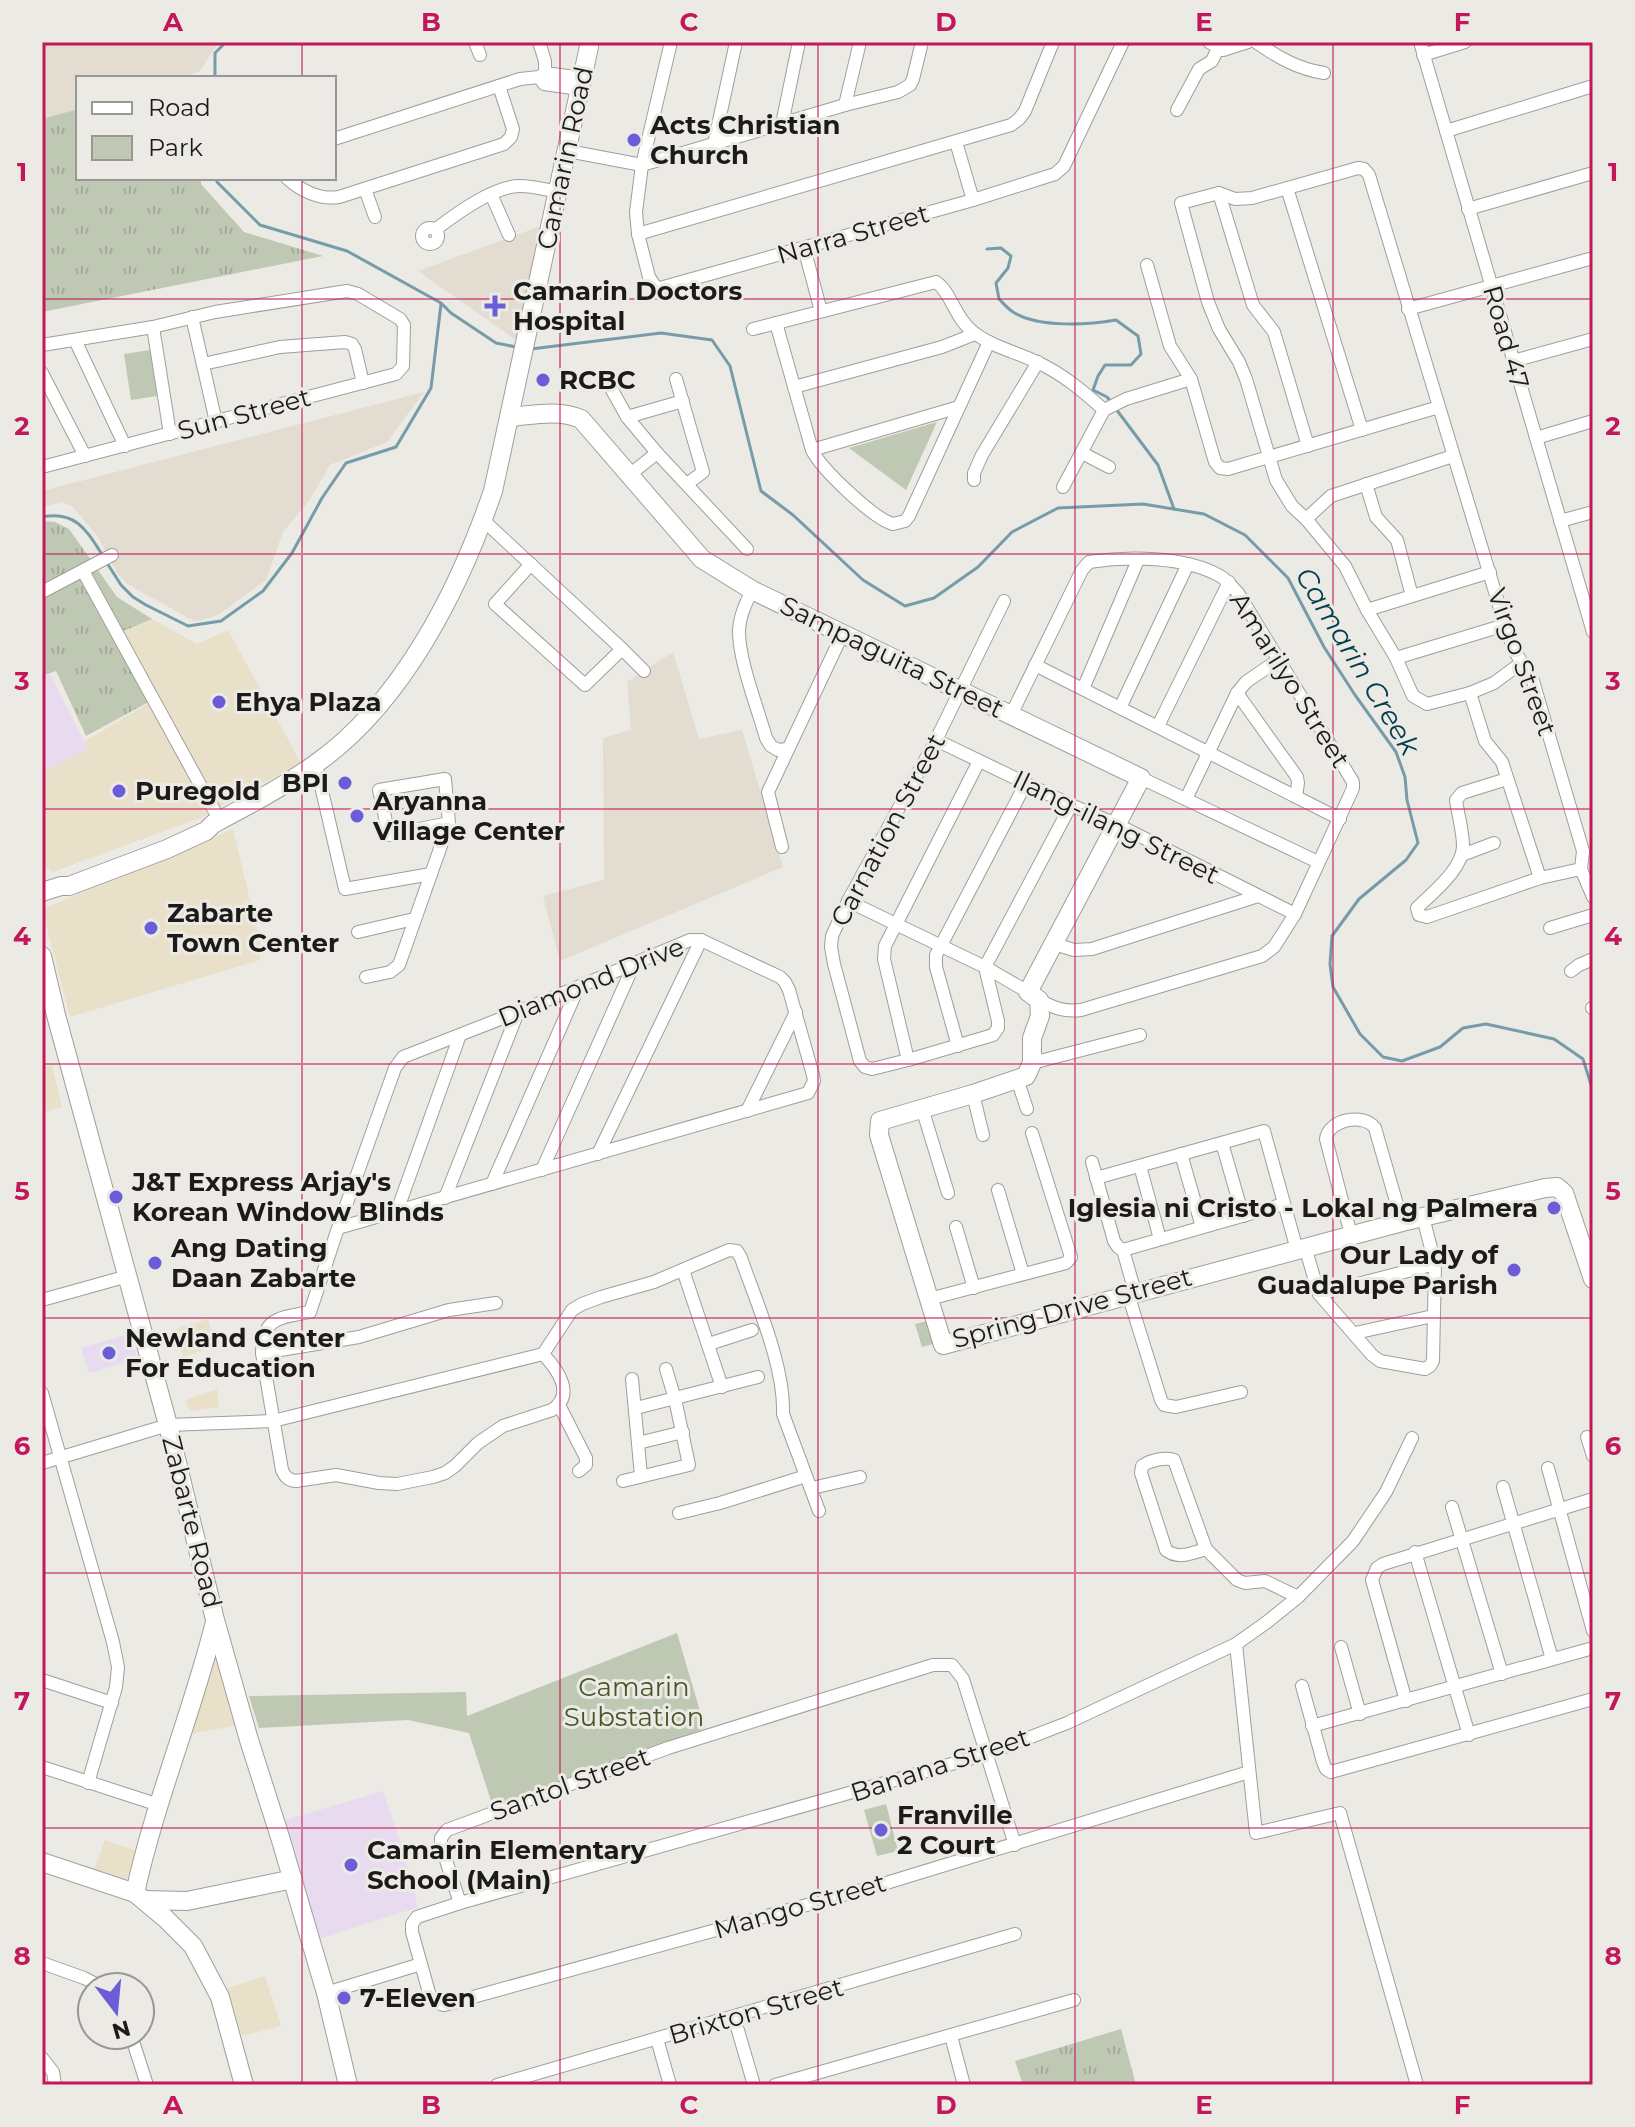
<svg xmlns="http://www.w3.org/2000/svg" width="1635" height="2127" font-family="Montserrat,sans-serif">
  <defs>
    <pattern id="grass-tufts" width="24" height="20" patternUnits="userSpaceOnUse" patternTransform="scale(2)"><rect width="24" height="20" fill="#bfc8b3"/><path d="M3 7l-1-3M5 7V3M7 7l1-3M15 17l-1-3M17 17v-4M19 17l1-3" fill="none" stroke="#a4ab99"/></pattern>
  </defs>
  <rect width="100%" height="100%" fill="#eceae4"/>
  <g fill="#e9e0ca">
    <path d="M152,619L197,644L228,630L301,763L217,808L121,632Z"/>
    <path d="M149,703L208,815L53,872L42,865V767Z"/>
    <path d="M233,829L260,942V960L70,1017L42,909Z"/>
    <path d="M52,1065L62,1107L42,1113V1067Z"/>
    <path d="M208,1319L215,1347L183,1357L175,1329Z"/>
    <path d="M217,1389L219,1407L191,1411L187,1406L186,1400Z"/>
    <path d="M218,1647L239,1725L190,1734Z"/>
    <path d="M105,1840L137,1851L126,1881L94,1870Z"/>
    <path d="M265,1976L281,2026L242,2036L228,1988Z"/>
  </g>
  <g fill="#e3ddd1">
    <path d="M42,42H219L199,72L180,78H78V109L42,119Z"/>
    <path d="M541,226L516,340L418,271Z"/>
    <path d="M424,392L387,442L330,465L309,501L283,532L266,580L218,615L197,621L190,619L127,584L117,573L98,537L72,506L62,502L42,507V491Z"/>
    <path d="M673,652L699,739L742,730L783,867L560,961L543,896L604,880L603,738L631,730L627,682Z"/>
  </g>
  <g fill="#e8dbef">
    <path d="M50,674L88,749L42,772V678Z"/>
    <path d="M129,1334L137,1359L89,1373L81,1348Z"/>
    <path d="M383,1791L404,1853L418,1907L316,1940L282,1821Z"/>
  </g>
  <g fill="url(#grass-tufts)">
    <path d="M78,109V178H201V184L244,232L323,256L42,312V119Z"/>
    <path d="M42,521L55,522L69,529L117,597L152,619L121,632L156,698L86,736L56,671L42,676Z"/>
    <path d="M1121,2029L1136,2085H1023L1015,2061Z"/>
  </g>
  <g fill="#bfc8b3">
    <path d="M150,350L157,396L131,400L124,354Z"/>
    <path d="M937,422L906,490L849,448Z"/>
    <path d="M931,1320L937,1343L922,1347L915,1324Z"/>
    <path d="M677,1633L705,1728L494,1810L469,1733L408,1720L259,1728L249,1696L466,1692L467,1716Z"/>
    <path d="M886,1804L898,1851L877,1856L864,1810Z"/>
  </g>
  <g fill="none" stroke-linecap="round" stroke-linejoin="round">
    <g stroke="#769ca9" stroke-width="3">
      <path d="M215,78V53L226,42"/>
      <path d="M217,178V182L260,225L347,251L441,303L451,313L496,343L516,347"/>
      <path d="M987,249L1001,248L1011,256L1008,268L996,283L999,299C1003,303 1008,309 1013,312C1038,328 1088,325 1116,320L1138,336L1141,354L1131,365H1105L1098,376L1093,390L1107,397L1112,403"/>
      <path d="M531,349L661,333L712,340L730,366L761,491L793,515L863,580L905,606L934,598L978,567L1012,532L1058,508L1143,504L1204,514L1245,535L1288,578L1324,647L1355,695L1396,752L1405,777L1407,800L1418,843L1406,860L1359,899L1332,936L1330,964L1333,987L1360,1034L1383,1057L1402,1061L1440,1047L1463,1028L1486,1024L1554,1039L1583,1059L1593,1091"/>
      <path d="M1116,409L1158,465L1174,509"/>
      <path d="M42,517C76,510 87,531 103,556"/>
      <path d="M107,563L121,585L133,597L146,605L188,626L221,621L263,591L292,553L322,498L346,463L396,447L431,388L441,304"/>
    </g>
    <g stroke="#a09e99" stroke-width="14">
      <g id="street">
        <path d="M475,42L480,55"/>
        <path d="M539,42L545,61V73"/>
        <path d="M671,42L642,165L636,212L638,234L649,277L655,286L660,288L973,200L1055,174L1064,166L1123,42"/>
        <path d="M1209,42L1223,50L1248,42"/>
        <path d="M1256,42C1277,57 1298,69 1324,73"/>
        <path d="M1420,42L1593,632"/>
        <path d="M1423,55L1465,42"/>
        <path d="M539,77L544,84L580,89"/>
        <path d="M845,105L860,42"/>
        <path d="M1177,110L1199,69L1212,61L1218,48"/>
        <path d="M782,124L799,42"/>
        <path d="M1446,131L1593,86"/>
        <path d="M334,139L520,79L539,77L545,73L583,78"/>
        <path d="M956,142L973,200"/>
        <path d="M714,144L736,42"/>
        <path d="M568,151L642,165L845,105L898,92L910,85L913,79L922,42"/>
        <path d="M287,178C301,191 320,200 339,197L504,144L511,137L513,129L499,86"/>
        <path d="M1287,188L1362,430"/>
        <path d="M365,189L375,217"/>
        <path d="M1219,193L1253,305L1274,332L1308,446"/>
        <path d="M491,194L509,235"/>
        <path d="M1468,209L1593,173"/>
        <circle cx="430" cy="236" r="8"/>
        <path d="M436,229C456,214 495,185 521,186C533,186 546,190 559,192"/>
        <path d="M638,234L1011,125L1019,119L1025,111L1053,42"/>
        <path d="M804,248L821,311"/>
        <path d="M1147,265L1170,346L1191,379L1215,462L1220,468L1228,469L1439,407"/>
        <path d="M1408,309L1593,258"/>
        <path d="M192,317L216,422"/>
        <path d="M776,323L812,450C821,469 874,519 893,524L905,521L909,516L989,342"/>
        <path d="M153,327L170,434"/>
        <path d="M753,329L936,282C951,292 955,318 972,331C991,347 1017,352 1039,363C1064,375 1084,392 1104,410"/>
        <path d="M75,340L125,446"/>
        <path d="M42,345L153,327L215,312L347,291L358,294L400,319L404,325L403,366L396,374L42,467"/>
        <path d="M1513,361L1593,339"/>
        <path d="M203,364L280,347L345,342L352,344L355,349L363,383"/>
        <path d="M42,373L85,456"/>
        <path d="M676,379L703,472L687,484"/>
        <path d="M794,387L942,347L975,334"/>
        <path d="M612,390L627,417L657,453L747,549"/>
        <path d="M627,417L683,401"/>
        <path d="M1536,438L1593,421"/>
        <path d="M812,450L959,407"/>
        <path d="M1082,453L1109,467"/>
        <path d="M628,476L657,453"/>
        <path d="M974,480V473L982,455L1038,362"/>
        <path d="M1366,484L1376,517L1397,540L1412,596"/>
        <path d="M1063,487L1104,410L1126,399L1191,379"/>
        <path d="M1306,519L1331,496L1453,456"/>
        <path d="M483,520L622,649L644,671"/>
        <path d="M1560,521L1593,512"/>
        <path d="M531,564L495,604L585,685L622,649"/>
        <path d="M83,571L220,821"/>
        <path d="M752,590C746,603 739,617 739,632C739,661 758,709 766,738L771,746L778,750L787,749"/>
        <path d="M42,592L112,555"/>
        <path d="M1004,601L936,740L848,901L832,936L831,947L834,964L860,1061L865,1067L872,1069L908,1060L993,1035L998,1028V1021L985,967L1071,805"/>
        <path d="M1367,610L1490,572"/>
        <path d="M1396,658L1505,625"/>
        <path d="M1521,663L1494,683L1470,693L1427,704L1413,696L1396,658L1367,610L1345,566L1306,519L1292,506L1276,480L1246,379L1239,362L1219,329L1208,302L1181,203L1219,193L1235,199L1252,198L1358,168L1364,169L1369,175L1505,625L1514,650L1533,681L1583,851L1581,869L1593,897"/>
        <path d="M1035,665L1340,819"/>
        <path d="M1083,689L1138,560"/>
        <path d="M1237,693L1297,777L1298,783L1296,797"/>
        <path d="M1470,693L1485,741L1502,762L1540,878"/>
        <path d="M1120,708L1188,564"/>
        <path d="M1011,715L1082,570L1089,562C1127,556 1185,556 1220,576C1227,580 1232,587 1238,593L1353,782V788L1349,797L1295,914L1274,947L1262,956L1081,1010C1064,1012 1054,1008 1039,1000"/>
        <path d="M1158,726L1229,582"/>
        <path d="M936,740L1071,805L1116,824L1295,914"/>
        <path d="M316,765L345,889L431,874"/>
        <path d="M1141,778L1318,862"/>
        <path d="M1507,779L1462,793L1456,800C1458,815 1463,831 1463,846C1463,869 1432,893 1417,908L1419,915L1427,917L1540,878L1581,869"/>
        <path d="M1186,799L1237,693L1246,682L1278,660"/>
        <path d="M782,847L768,792L843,633"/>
        <path d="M1462,855L1494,843"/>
        <path d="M848,901L985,967L1028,992"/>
        <path d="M1550,928L1593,915"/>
        <path d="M358,932L414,919"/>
        <path d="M1054,944L1074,950L1092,949L1258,896"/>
        <path d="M1571,971L1579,965L1593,959"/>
        <path d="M366,977L390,972L399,965L449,823L445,779L379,790L389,835L449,823"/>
        <path d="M1592,1008H1593"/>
        <path d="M958,1046L936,967V955L1026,783"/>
        <path d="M908,1060L884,959L885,946L979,761"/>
        <path d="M1032,1063L1140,1035"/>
        <path d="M1017,1079L1027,1109"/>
        <path d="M973,1094L983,1135"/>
        <path d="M922,1108L948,1193"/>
        <path d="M747,1111L796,1012"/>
        <path d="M1222,1143L1243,1216"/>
        <path d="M598,1154L701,940"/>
        <path d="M1181,1154L1202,1227"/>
        <path d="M1092,1162L1114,1241L1118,1247L1123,1250L1135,1292"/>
        <path d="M1140,1166L1160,1239"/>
        <path d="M542,1170L635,962"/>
        <path d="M1096,1178L1264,1131L1297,1250"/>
        <path d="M492,1184L578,988"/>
        <path d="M998,1190L1023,1274"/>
        <path d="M445,1198L518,1012"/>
        <path d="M397,1211L460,1035"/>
        <path d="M956,1227L974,1288"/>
        <path d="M338,1228L808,1093L814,1081L813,1075L789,990L785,982L780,977L701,940H690L518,1012L403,1057L395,1068L338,1228L310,1312C280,1318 263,1316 262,1353L282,1470C285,1477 288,1480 296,1481L336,1475L379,1483L397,1484L433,1477L445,1473L455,1466L478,1443L503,1426L552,1410C576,1394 557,1369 543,1354"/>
        <path d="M1351,1235L1326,1139C1328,1120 1363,1112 1375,1128L1402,1222"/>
        <path d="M1305,1247L1319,1294L1372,1355L1380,1361L1425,1369L1430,1366L1433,1361L1435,1264L1423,1217"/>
        <path d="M1123,1250L1284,1204"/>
        <path d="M683,1270L722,1387"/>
        <path d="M1128,1294L1161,1400L1164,1405L1176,1407L1241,1392"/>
        <path d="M1319,1294L1435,1264"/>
        <path d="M929,1299L1066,1263L1071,1257L1032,1133"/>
        <path d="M42,1300L128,1276"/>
        <path d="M1355,1333L1433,1316"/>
        <path d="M709,1344L752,1330"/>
        <path d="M262,1353L359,1337L449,1310L496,1303"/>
        <path d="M632,1379L641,1476"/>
        <path d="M42,1393L113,1642L118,1667L116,1687L88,1783"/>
        <path d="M559,1405L586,1458V1465L579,1471"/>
        <path d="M636,1408L758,1377"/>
        <path d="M1587,1437L1593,1456"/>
        <path d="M638,1443L683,1432"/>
        <path d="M42,1463L168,1425L273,1421L543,1354L572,1310L582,1304L601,1297L654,1282L729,1250L737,1251L741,1258C757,1304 785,1367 783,1414L819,1511"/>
        <path d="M1548,1468L1593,1631"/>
        <path d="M623,1481L689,1465L675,1399L666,1369"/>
        <path d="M1503,1487L1552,1659"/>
        <path d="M812,1488L860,1477"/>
        <path d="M1452,1507L1502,1674"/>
        <path d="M679,1513L720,1503L806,1476"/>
        <path d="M1206,1549C1192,1553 1178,1560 1166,1550L1141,1473L1142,1466C1151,1460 1164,1457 1174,1460L1206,1549L1237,1580L1245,1583L1265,1581L1298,1597"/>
        <path d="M1415,1552L1469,1735"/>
        <path d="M1236,1644L1256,1833L1340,1813L1417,2085"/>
        <path d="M1341,1647L1360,1714"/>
        <path d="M42,1680L112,1703"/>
        <path d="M1302,1686L1323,1762L1326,1769L1331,1772L1593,1699"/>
        <path d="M1406,1701L1372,1580L1377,1568L1383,1564L1593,1499"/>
        <path d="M1312,1726L1593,1648"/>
        <path d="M42,1767L159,1805"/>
        <path d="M1249,1772L883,1884L444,2005L435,2002L430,1996L412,1932V1924L417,1917L460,1903L987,1754L1067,1723L1236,1644L1267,1622L1298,1597L1353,1541L1386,1492L1412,1438"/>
        <path d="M460,1903L441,1845V1838L447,1830L668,1748L933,1665H952L963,1679L1015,1845"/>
        <path d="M42,1963L84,1978L102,1987"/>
        <path d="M326,1993L421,1964"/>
        <path d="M734,2017L754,2085"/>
        <path d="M131,2035L147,2085"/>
        <path d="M951,2036L964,2085"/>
        <path d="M657,2039L670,2085"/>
        <path d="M42,2058L53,2072L55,2085"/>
        <path d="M497,2085L1015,1934"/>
        <path d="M775,2085L1074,2000"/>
      </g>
    </g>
    <g stroke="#a09e99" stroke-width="20">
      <g id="secondary">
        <path d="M510,417C533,415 559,409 581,419L702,559L752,590L1141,778L1028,992L1039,1000L1040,1016L1032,1038V1063L1026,1076L973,1094L880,1121L879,1135L943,1345L1402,1222L1545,1188L1557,1187L1564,1193L1593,1279"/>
        <path d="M42,892L61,886H69L167,849L206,831L213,824C247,806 283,787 314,765C402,704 459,590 493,491L590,42"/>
        <path d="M42,956L56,1015L168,1425L215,1620L249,1740L280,1837L326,1993L348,2085"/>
        <path d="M42,1862L135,1893L165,1918L193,1946L220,1997L244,2085"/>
        <path d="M135,1893C155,1801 192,1714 215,1622"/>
        <path d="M145,1900L187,1901L293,1879"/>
      </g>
    </g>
    <use href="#street" stroke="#fff" stroke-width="12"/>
    <use href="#secondary" stroke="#fff" stroke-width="18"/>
  </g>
  <path fill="none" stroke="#c2185b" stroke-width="2" stroke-opacity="0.55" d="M302,42V78M560,42V2085M818,42V2085M1075,42V2085M1333,42V2085M302,178V2085M42,299H1593M42,554H1593M42,809H1593M42,1064H1593M42,1318H1593M42,1573H1593M42,1828H1593"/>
  <g fill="#6b5dd7" stroke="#eceae4" stroke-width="3">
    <circle cx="634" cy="140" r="8"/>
    <path d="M491 294h8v8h8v8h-8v8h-8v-8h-8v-8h8z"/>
    <circle cx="543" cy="380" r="8"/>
    <circle cx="219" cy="702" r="8"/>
    <circle cx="345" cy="783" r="8"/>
    <circle cx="119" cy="791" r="8"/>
    <circle cx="357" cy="816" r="8"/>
    <circle cx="151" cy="928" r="8"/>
    <circle cx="116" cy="1197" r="8"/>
    <circle cx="1554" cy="1208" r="8"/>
    <circle cx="155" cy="1263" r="8"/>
    <circle cx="1514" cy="1270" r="8"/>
    <circle cx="109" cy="1353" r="8"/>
    <circle cx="881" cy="1830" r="8"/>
    <circle cx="351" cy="1865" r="8"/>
    <circle cx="344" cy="1998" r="8"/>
  </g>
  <g text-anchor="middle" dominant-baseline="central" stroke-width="6" stroke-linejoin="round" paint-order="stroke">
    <g font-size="26" font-weight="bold" fill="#1c1b19" stroke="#eceae4" text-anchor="start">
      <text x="650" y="125">Acts Christian<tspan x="650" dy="30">Church</tspan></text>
      <text x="513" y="291">Camarin Doctors<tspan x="513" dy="30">Hospital</tspan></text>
      <text x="559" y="380">RCBC</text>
      <text x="235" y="702">Ehya Plaza</text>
      <text x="329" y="783" text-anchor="end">BPI</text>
      <text x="135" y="791">Puregold</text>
      <text x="373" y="801">Aryanna<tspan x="373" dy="30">Village Center</tspan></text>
      <text x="167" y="913">Zabarte<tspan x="167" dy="30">Town Center</tspan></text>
      <text x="132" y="1182">J&amp;T Express Arjay's<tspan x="132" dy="30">Korean Window Blinds</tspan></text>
      <text x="1538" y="1208" text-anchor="end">Iglesia ni Cristo - Lokal ng Palmera</text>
      <text x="171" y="1248">Ang Dating<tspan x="171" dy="30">Daan Zabarte</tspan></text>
      <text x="1498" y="1255" text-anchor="end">Our Lady of<tspan x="1498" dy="30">Guadalupe Parish</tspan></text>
      <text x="125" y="1338">Newland Center<tspan x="125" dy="30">For Education</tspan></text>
      <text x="897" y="1815">Franville<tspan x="897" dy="30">2 Court</tspan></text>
      <text x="367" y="1850">Camarin Elementary<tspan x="367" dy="30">School (Main)</tspan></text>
      <text x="360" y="1998">7-Eleven</text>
    </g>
    <g font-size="26" fill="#1c1b19" stroke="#eceae4">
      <text transform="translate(565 158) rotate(-78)">Camarin Road</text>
      <text transform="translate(853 234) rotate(-16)">Narra Street</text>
      <text transform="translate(1506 337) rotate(74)">Road 47</text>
      <text transform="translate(244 414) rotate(-15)">Sun Street</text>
      <text transform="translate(892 657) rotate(26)">Sampaguita Street</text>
      <text transform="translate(1522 662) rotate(70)">Virgo Street</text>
      <text transform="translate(1290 680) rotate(58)">Amarilyo Street</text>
      <text transform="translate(1116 827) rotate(26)">Ilang-ilang Street</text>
      <text transform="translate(888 830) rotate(-62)">Carnation Street</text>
      <text transform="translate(591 982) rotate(-22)">Diamond Drive</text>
      <text transform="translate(1072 1308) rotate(-15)">Spring Drive Street</text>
      <text transform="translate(192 1522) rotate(76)">Zabarte Road</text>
      <text transform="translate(940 1765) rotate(-18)">Banana Street</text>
      <text transform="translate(570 1784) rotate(-20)">Santol Street</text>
      <text transform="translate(800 1906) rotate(-16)">Mango Street</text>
      <text transform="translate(756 2011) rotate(-16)">Brixton Street</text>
    </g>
    <g font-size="26" fill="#465726" stroke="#eceae4">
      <text x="634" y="1687">Camarin<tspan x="634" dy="30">Substation</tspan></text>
    </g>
    <g font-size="28" font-style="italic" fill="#033e4e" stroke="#eceae4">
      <text transform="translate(1358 661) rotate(59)">Camarin Creek</text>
    </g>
  </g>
  <rect width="1635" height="2127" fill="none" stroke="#eceae4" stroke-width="88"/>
  <rect x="76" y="76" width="260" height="104" fill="#eceae4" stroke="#999793" stroke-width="2"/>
  <rect x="92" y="102" width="40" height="12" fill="#ffffff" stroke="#999793" stroke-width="2"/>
  <text x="148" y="116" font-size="24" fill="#1c1b19">Road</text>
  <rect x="92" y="136" width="40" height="24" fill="#bfc8b3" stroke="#999793" stroke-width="2"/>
  <text x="148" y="156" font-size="24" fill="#1c1b19">Park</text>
  <g transform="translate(116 2011) rotate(164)"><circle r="38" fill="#eceae4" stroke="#999793" stroke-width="2"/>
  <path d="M0-6L14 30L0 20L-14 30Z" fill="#6b5dd7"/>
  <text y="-12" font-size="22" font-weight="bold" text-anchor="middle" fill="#1c1b19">N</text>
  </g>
  <rect x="44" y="44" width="1547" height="2039" fill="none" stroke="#c2185b" stroke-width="3"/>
  <g font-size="26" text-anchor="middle" font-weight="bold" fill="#c2185b">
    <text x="173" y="31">A</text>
    <text x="431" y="31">B</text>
    <text x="689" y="31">C</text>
    <text x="946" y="31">D</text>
    <text x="1204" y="31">E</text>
    <text x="1462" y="31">F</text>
    <text x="22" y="181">1</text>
    <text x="1613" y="181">1</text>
    <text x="22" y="435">2</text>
    <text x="1613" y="435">2</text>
    <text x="22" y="690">3</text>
    <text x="1613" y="690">3</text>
    <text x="22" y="945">4</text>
    <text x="1613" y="945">4</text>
    <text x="22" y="1200">5</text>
    <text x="1613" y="1200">5</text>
    <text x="22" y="1455">6</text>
    <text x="1613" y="1455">6</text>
    <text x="22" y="1710">7</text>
    <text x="1613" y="1710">7</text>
    <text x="22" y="1965">8</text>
    <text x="1613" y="1965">8</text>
    <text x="173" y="2114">A</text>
    <text x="431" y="2114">B</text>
    <text x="689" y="2114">C</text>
    <text x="946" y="2114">D</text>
    <text x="1204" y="2114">E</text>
    <text x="1462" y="2114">F</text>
  </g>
</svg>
